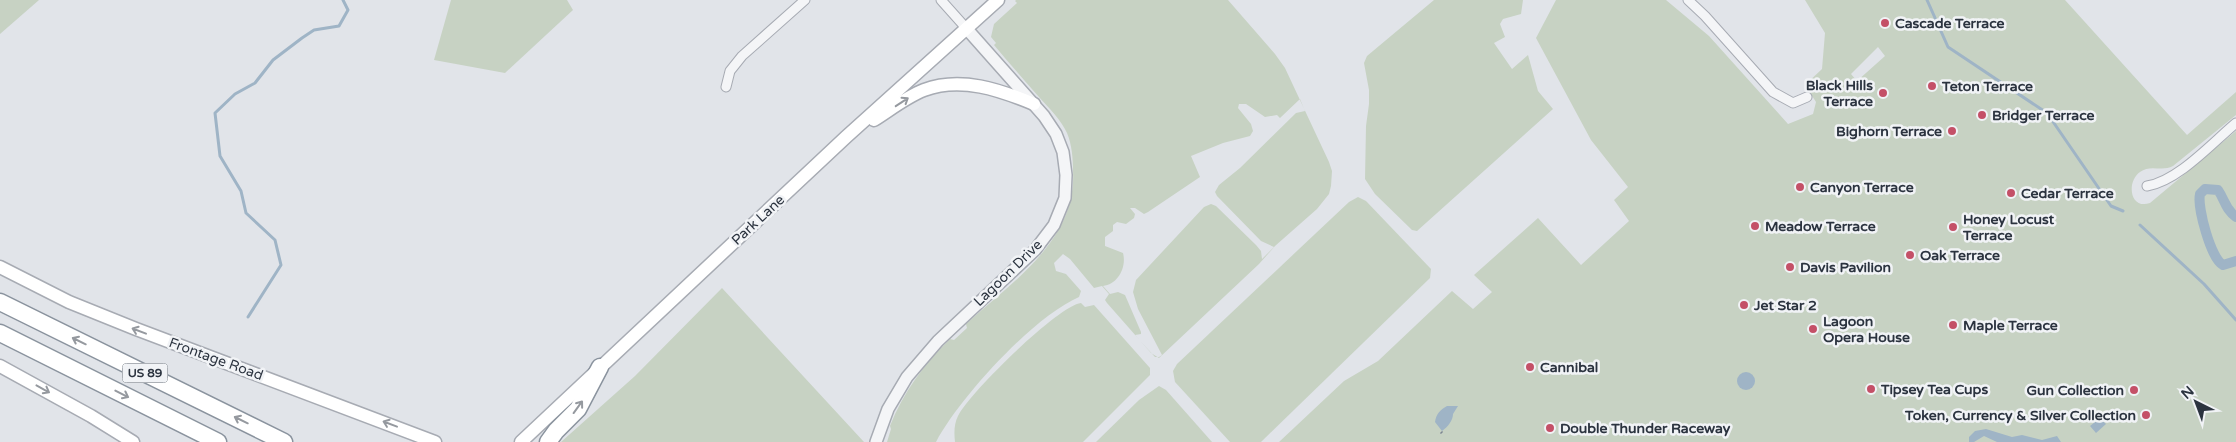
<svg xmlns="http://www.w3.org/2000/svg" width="2236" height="442" font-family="'Varela Round',sans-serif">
  <rect width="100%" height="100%" fill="#e1e4e9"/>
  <g fill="#c7d2c3" fill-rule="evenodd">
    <path d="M0,0H39L0,34Z"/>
    <path d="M451,0H567L573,10L505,73L434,60Z"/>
    <path d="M1016,0H1228L1275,54L1285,68L1329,162L1332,171L1331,186L1329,194L1317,209L1275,246L1259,264L1159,358L1151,353L1107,303L1105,300L1109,294L1102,286L1094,288L1070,259L1063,254L1054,263L1056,271L1066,274L1081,291L1079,297C1033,317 960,397 936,442H887L891,429L890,426C903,393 924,364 950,339L954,340L967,328L966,324C1012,282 1077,240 1073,171C1073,159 1072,145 1067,133C1061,120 1049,108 1039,97C1024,80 1009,63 994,45L996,43L991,37L994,24L1017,3L1015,1ZM1300,99L1305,111L1296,113L1240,168L1219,185L1215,192L1217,196L1261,241L1274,247L1262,259L1261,251L1256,245L1216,206L1211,204L1204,207L1136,280L1133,292L1138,309L1162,355L1159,357H1155L1135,335L1141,334V332L1125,295L1118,292L1110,294L1103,286C1117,285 1127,268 1123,253L1105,246V237L1113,231V225L1117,222L1126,224L1134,218L1135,214L1130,208H1135L1144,214L1148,212L1200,177L1191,156L1223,143L1250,136L1253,131L1251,124L1238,108L1239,104H1246L1265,117L1277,115L1280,118Z"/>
    <path d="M1434,0H1523L1521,14L1503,19L1500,24L1505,37L1494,43L1512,69L1528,55L1538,91L1553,109L1417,231L1412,230L1375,194L1365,179L1366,126L1369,104V90L1364,63L1367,56Z"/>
    <path d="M1556,0H1666L1709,36L1788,124L1813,114L1816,102L1805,85L1822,69L1825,33L1805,0H2065L2187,135L2236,92V115L2173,166C2162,172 2150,164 2140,172C2126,182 2130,210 2150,203L2236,131V442H1279L1344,381L1378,361L1452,291L1473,309L1492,292L1474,275L1538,218L1581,265L1629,221L1614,200L1628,187L1591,140L1536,38ZM1878,47L1885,56L1857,81L1851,74Z"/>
    <path d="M1358,197L1366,201L1431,269L1430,278L1261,442H1230L1175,382L1173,371L1177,364L1349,202Z"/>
    <path d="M722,288L864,442H561L635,376Z"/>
    <path d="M1081,303L1085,307L1094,305L1150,368V375L1083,442H955C954,433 954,424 958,416C969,393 1059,305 1081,303Z"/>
    <path d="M1159,386L1166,390L1212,442H1096L1139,400Z"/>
  </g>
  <g fill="#9fb4c6">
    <circle cx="1746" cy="381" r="9"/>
    <path d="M1447,406H1458L1453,414C1453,420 1448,427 1442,431L1435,422C1436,414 1440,410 1447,406Z"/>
    <path d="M2100,418L2106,424L2096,433L2090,426Z"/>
    <path d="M1986,429L2012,437L2022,435L2042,440L2057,436L2061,442H1997L1984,436L1974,442H1969V437L1975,431Z"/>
  </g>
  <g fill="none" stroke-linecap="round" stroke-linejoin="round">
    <g stroke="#9fb4c6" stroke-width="3">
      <path d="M1927,0L1948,47L2047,113L2111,206L2123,211"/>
      <path d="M2140,225L2204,284L2236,320"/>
      <path d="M248,317L281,265L275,240L246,213L241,191L220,156L215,113L235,94L255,83L273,60L302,38L314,30L339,26L348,10L343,0"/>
    </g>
    <path stroke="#9fb4c6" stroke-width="10" d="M2236,217C2225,209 2225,200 2218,190L2205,189L2200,194C2197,207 2211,259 2223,265L2236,261"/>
    <g stroke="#a7abb3" stroke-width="11">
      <g id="minor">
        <path d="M941,0L966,28"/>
        <path d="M1688,0L1705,16L1773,92L1793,103L1807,97"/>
        <path d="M726,87L730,71L742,56L805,0"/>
        <path d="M2147,186C2178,181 2212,143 2236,123"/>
      </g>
    </g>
    <g stroke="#a7abb3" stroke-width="14">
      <path id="tertiary" d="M876,442L888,409L907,377L938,341L1035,250L1054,225L1065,198L1066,175L1063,152L1056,134L1044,116L966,28"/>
    </g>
    <g stroke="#a7abb3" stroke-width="15">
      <g id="secondary">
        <path d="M874,120C890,110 906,97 924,90C961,76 1000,90 1034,104"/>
        <path d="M0,267L69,302L136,329L435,442"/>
        <path d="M0,366L91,416L133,442"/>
        <path d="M521,442L846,137L998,0"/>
      </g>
    </g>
    <g stroke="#8a939e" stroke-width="19">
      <g id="motorway">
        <path d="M0,302L284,442"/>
        <path d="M0,333L218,442"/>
        <path d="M548,442L556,431L578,409L600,367"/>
      </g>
    </g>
    <use href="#minor" stroke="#f4f5f7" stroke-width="9"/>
    <use href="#tertiary" stroke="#f4f5f7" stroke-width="11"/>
    <use href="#secondary" stroke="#fff" stroke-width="12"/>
    <use href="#motorway" stroke="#fff" stroke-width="16"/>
    <path stroke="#7c8591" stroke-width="3" stroke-dasharray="2.5 5" stroke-linecap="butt" d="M1441,432L1442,433"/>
  </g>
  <defs><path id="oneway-shaft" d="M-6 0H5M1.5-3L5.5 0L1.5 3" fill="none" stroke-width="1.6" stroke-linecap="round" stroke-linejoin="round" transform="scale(1.25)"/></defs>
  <g stroke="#95999f">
    <use href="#oneway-shaft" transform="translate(902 102) rotate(-33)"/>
    <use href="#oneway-shaft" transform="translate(139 331) rotate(-159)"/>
    <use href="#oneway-shaft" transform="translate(79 341) rotate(-154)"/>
    <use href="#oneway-shaft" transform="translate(43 389) rotate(29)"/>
    <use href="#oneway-shaft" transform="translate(122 394) rotate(27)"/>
    <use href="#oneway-shaft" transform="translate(578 407) rotate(-54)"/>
    <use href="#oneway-shaft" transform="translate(241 420) rotate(-154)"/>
    <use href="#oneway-shaft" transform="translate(390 424) rotate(-159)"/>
  </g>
  <g fill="#c45067" stroke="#f1f3f6" stroke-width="2">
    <circle cx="1885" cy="23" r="5"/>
    <circle cx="1932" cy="86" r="5"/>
    <circle cx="1883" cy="93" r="5"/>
    <circle cx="1982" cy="115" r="5"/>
    <circle cx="1952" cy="131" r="5"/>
    <circle cx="1800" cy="187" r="5"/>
    <circle cx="2011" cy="193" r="5"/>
    <circle cx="1755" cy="226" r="5"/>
    <circle cx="1953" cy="227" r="5"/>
    <circle cx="1910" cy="255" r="5"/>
    <circle cx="1790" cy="267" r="5"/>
    <circle cx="1744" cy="305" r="5"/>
    <circle cx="1953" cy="325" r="5"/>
    <circle cx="1813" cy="329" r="5"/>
    <circle cx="1530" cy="367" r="5"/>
    <circle cx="1871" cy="389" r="5"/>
    <circle cx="2134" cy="390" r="5"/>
    <circle cx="2146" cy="415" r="5"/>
    <circle cx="1550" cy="428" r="5"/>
  </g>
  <g text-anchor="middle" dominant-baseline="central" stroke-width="5" stroke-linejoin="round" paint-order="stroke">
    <rect fill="#f1f3f6" stroke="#666d76" stroke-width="1" x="122.5" y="363.5" width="45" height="19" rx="4"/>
    <g font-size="12" font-weight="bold" fill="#2b333f">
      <text x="145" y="373">US 89</text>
    </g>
    <g font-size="14" font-weight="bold" fill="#2b333f" stroke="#f1f3f6" text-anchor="start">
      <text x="1895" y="23">Cascade Terrace</text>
      <text x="1873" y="85" text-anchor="end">Black Hills<tspan x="1873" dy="16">Terrace</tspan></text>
      <text x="1942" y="86">Teton Terrace</text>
      <text x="1992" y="115">Bridger Terrace</text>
      <text x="1942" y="131" text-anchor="end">Bighorn Terrace</text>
      <text x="1810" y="187">Canyon Terrace</text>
      <text x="2021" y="193">Cedar Terrace</text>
      <text x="1963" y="219">Honey Locust<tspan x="1963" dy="16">Terrace</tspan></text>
      <text x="1765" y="226">Meadow Terrace</text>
      <text x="1920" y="255">Oak Terrace</text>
      <text x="1800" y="267">Davis Pavilion</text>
      <text x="1754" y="305">Jet Star 2</text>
      <text x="1823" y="321">Lagoon<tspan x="1823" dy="16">Opera House</tspan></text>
      <text x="1963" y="325">Maple Terrace</text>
      <text x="1540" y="367">Cannibal</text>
      <text x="1881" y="389">Tipsey Tea Cups</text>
      <text x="2124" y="390" text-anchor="end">Gun Collection</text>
      <text x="2136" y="415" text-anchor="end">Token, Currency &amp; Silver Collection</text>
      <text x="1560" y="428">Double Thunder Raceway</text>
    </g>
    <g font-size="14" fill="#2b333f" stroke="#f1f3f6">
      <text transform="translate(758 220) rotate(-43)">Park Lane</text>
      <text transform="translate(1008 273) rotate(-44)">Lagoon Drive</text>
      <text transform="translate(216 359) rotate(20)">Frontage Road</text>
    </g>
  </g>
  <g transform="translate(2196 402) rotate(318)" stroke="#f1f3f6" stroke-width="4" paint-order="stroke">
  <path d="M0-4L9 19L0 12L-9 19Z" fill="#2b333f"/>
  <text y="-8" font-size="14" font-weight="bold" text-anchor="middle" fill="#2b333f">N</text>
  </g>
</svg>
